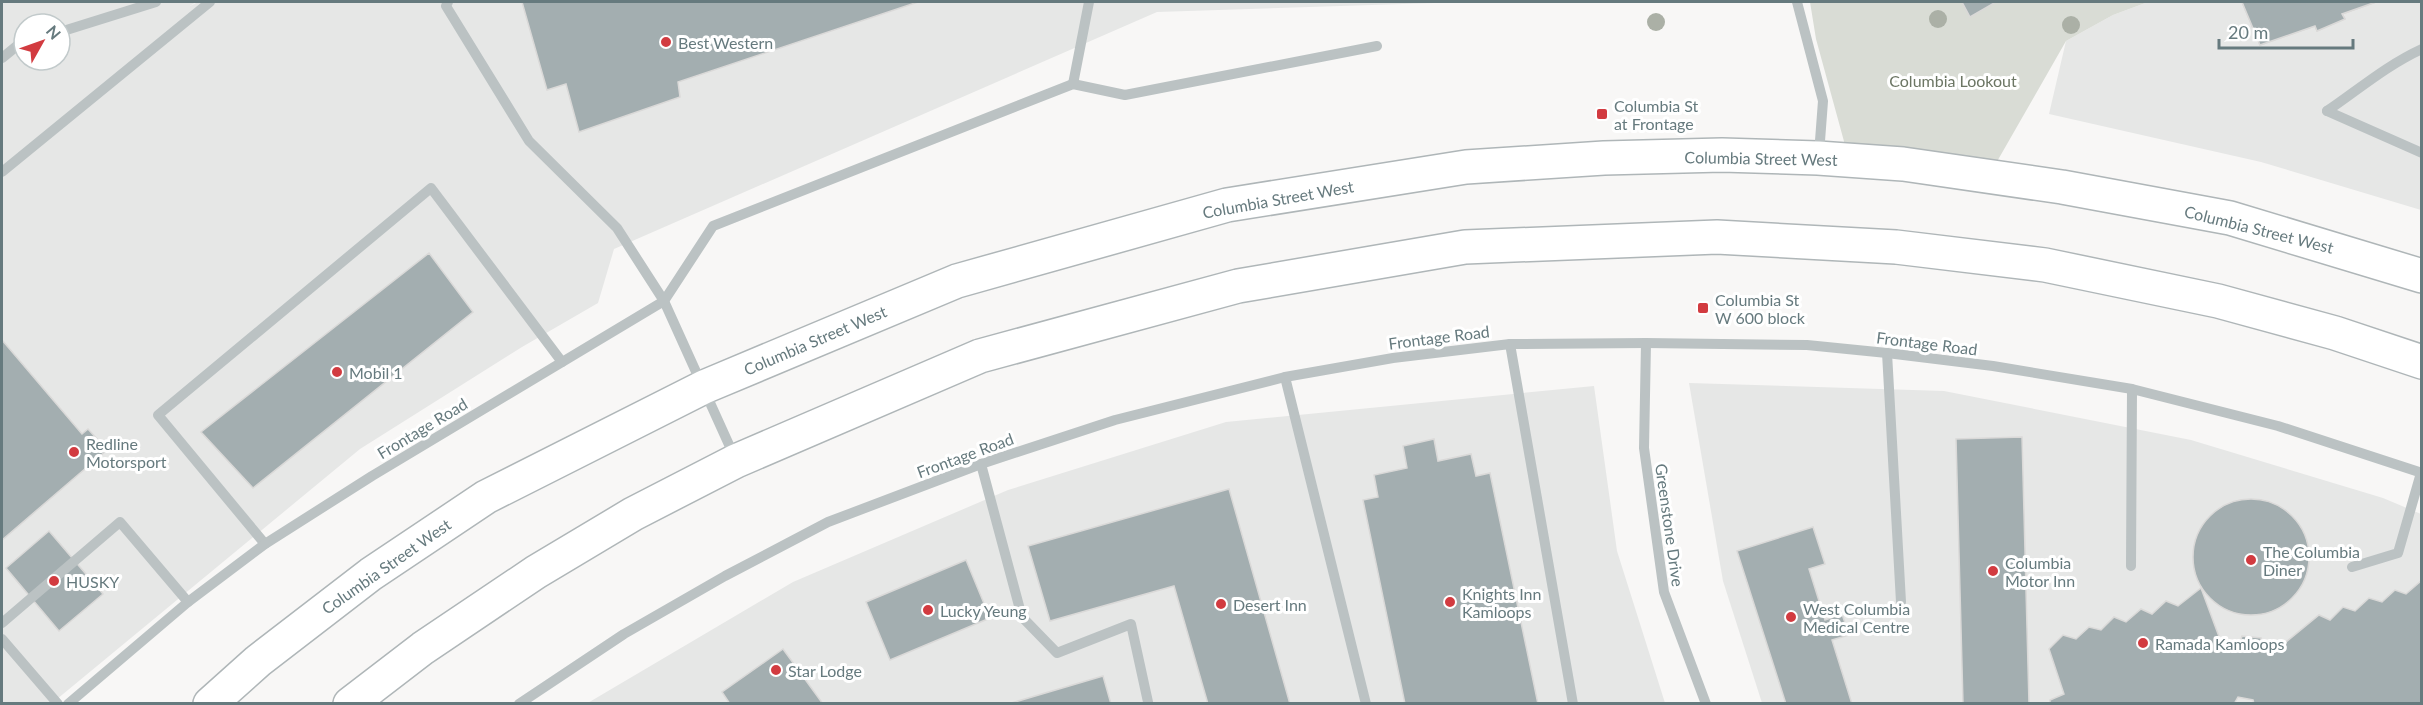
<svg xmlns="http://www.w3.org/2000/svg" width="2423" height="705" font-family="Lato,sans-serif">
  <rect width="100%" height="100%" fill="#f8f7f6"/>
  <g fill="#e6e7e6" fill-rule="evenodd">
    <path d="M2,2H196L190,6L198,2H1466L1157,12L614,249L598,303L522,347L360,449L51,704L2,703ZM24,24H60V60H24Z"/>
    <path d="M2148,2H2421V210L2261,162L2049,114L2066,41L2113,15Z"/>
    <path d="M1689,383L1944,391L2191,440L2383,498L2421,514V703H1762L1723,581Z"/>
    <path d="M1594,386L1617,551L1665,703L586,704L793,582L1008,490L1226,422Z"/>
  </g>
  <path fill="#d9dcd5" d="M1810,2H2148L2113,15L2066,41L1995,165L1845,145L1816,39Z"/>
  <g fill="#a3aeb0" stroke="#dad9d8" stroke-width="1.5">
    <path d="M522,2H918L678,82L680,97L579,132L566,84L547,90Z"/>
    <path d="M1962,2H1996L1970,17Z"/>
    <path d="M2242,2H2376L2342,14L2345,19L2317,31L2315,26L2260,45Z"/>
    <path d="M2242,2H2376L2342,14L2345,19L2317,31L2315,26L2260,45Z"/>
    <path d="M429,253L473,312L253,488L201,432Z"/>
    <path d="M2,340L82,434L88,429L107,450L2,540Z"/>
    <path d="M2022,437L2029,704H1963L1956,439Z"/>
    <path d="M1434,439L1438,461L1471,454L1476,476L1490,473L1538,704H1405L1363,500L1378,497L1374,475L1407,468L1403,446Z"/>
    <path d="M1229,489L1290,704H1208L1174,586L1050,621L1028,546Z"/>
    <circle cx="2251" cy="557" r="58"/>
    <path d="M1813,527L1825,564L1809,569L1825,620L1842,614L1849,635L1832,640L1852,704H1786L1737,551Z"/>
    <path d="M49,531L103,594L59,631L6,568Z"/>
    <path d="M966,560L990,618L890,660L866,602Z"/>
    <path d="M2421,581L2422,704H2254L2253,700L2238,697L2234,704H2050V700L2064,694L2049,649L2063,635L2076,639L2089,627L2101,630L2114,617L2126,622L2141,609L2152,614L2166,601L2178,606L2201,588L2221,642L2240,643L2242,636L2261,638V645L2281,646L2319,615L2330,620L2343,607L2355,611L2369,598L2382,602L2395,590L2406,594Z"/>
    <path d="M783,649L823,704H730L722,692Z"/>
    <path d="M1103,676L1111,704H1008Z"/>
  </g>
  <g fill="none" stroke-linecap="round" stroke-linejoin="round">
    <g stroke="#afb6b8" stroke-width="36">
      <g id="major">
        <path d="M210,704L258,661L371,574L486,497L704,387L957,281L1227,205L1466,167L1604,158L1722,155L1818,158L1903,164L2062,187L2230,218L2422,276"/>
        <path d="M350,704L423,648L536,572L633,514L736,461L980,356L1238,286L1465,247L1717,237L1896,247L2045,265L2218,301L2335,333L2422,362"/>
      </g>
    </g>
    <g stroke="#bbc2c3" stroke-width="10">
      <path d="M448,2L446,6L529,141L617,228L664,301L735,458"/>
      <path d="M1797,2L1823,101L1819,154"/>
      <path d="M60,32L156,2"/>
      <path d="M2,58L18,45L24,43"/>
      <path d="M1073,84L1089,2"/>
      <path d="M2327,111C2358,90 2387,65 2422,49"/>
      <path d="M2327,111L2422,153"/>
      <path d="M2,172L210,2"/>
      <path d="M1646,343L1644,448L1664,592L1706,704"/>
      <path d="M1510,344L1573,704"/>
      <path d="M1887,353L1901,602"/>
      <path d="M1285,377L1366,704"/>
      <path d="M981,464L1022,617L1057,653L1131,624L1148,702"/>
      <path d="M265,544L158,415L431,188L562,362"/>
      <path d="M2131,566L2132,389"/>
      <path d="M2352,567L2398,553L2421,473"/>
      <path d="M2,623L120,522L188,602"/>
      <path d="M2,639L58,704"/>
      <path d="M68,704L188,602L265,544L372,476L664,301L713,226L1073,84L1125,95L1377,46"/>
      <path d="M519,704L624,634L725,576L828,522L981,464L1115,420L1285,377L1393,358L1510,344L1646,343L1807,345L1887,353L1993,366L2132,389L2278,426L2422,473"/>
    </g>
    <use href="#major" stroke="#fff" stroke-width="33"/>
  </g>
  <g fill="#abb0a6">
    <circle cx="1938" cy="19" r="9"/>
    <circle cx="1656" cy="22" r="9"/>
    <circle cx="2071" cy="25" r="9"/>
  </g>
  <g fill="#d23b40" stroke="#fff" stroke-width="2">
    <circle cx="666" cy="42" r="6"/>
    <rect x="1596" y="108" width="12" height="12" rx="3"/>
    <rect x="1697" y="302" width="12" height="12" rx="3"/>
    <circle cx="337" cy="372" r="6"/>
    <circle cx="74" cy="452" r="6"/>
    <circle cx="2251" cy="560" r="6"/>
    <circle cx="1993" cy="571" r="6"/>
    <circle cx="54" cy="581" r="6"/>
    <circle cx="1450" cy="602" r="6"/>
    <circle cx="1221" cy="604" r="6"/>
    <circle cx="928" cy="610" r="6"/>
    <circle cx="1791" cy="617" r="6"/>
    <circle cx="2143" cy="643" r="6"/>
    <circle cx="776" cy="670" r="6"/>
  </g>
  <g text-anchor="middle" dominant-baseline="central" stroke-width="6" stroke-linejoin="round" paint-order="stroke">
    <g font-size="16" fill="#667a7e" stroke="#fff" text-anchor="start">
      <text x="678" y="42">Best Western</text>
      <text x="1614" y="105">Columbia St<tspan x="1614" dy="18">at Frontage</tspan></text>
      <text x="1715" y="299">Columbia St<tspan x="1715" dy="18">W 600 block</tspan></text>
      <text x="349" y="372">Mobil 1</text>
      <text x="86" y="443">Redline<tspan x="86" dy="18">Motorsport</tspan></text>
      <text x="2263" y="551">The Columbia<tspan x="2263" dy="18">Diner</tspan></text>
      <text x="2005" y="562">Columbia<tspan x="2005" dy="18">Motor Inn</tspan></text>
      <text x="66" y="581">HUSKY</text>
      <text x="1462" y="593">Knights Inn<tspan x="1462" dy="18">Kamloops</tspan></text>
      <text x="1233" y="604">Desert Inn</text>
      <text x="1803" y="608">West Columbia<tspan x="1803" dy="18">Medical Centre</tspan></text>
      <text x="940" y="610">Lucky Yeung</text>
      <text x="2155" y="643">Ramada Kamloops</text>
      <text x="788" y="670">Star Lodge</text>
    </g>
    <g font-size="16" fill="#6c7664" stroke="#fff">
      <text x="1953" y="80">Columbia Lookout</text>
    </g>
    <g font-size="16" fill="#667a7e" stroke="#fff">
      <text transform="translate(1761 158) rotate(1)">Columbia Street West</text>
      <text transform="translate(1278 199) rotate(-10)">Columbia Street West</text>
      <text transform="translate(2259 229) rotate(14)">Columbia Street West</text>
      <text transform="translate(1439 337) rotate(-7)">Frontage Road</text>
      <text transform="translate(815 340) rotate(-23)">Columbia Street West</text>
      <text transform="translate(1927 343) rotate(7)">Frontage Road</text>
      <text transform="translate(422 428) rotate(-31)">Frontage Road</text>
      <text transform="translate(965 455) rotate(-20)">Frontage Road</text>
      <text transform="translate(1670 525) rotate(82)">Greenstone Drive</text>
      <text transform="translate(386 566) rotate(-35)">Columbia Street West</text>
    </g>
  </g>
  <rect width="2423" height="705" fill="none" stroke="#667a7e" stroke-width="6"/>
  <g transform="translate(42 42) rotate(50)"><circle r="28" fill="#ffffff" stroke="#c2cacb" stroke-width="1.5"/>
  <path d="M0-4.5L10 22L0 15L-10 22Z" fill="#d23b40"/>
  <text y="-9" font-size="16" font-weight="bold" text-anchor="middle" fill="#667a7e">N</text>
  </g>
  <path d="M2219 39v9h134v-9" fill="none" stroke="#667a7e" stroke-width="3"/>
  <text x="2228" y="39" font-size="18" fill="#667a7e" stroke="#ffffff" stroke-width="4.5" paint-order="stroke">20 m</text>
</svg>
